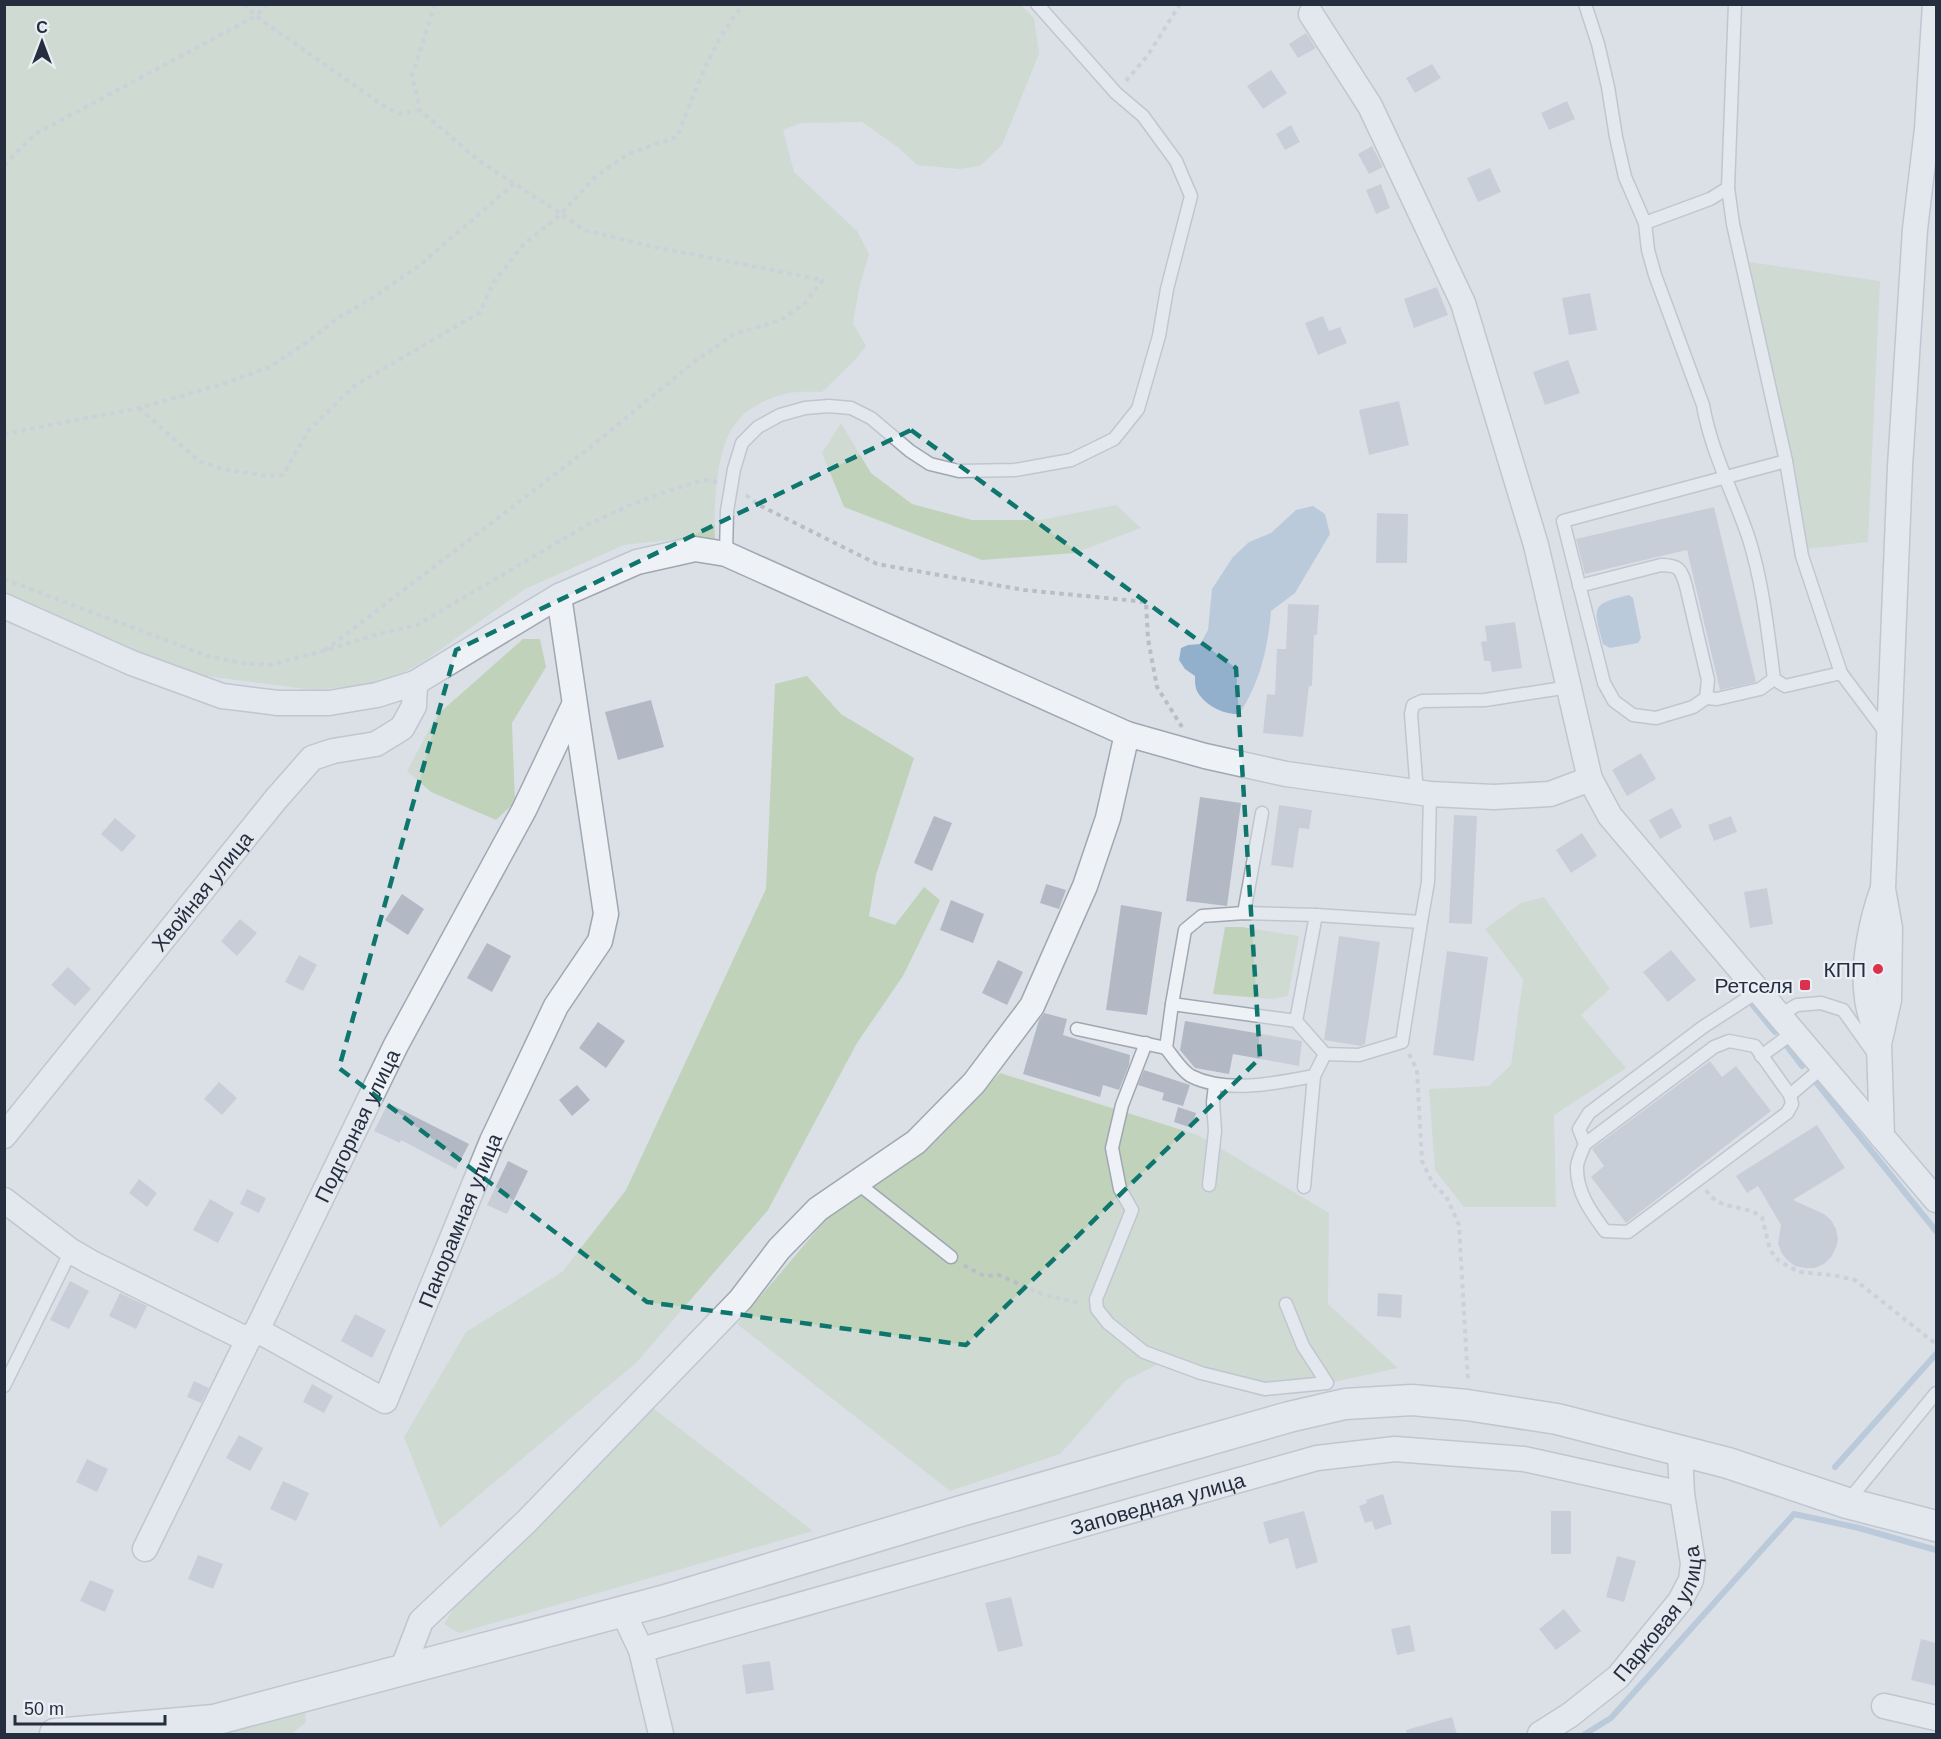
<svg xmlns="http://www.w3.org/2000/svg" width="1941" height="1739" font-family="Arial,sans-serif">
  <rect width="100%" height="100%" fill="#dbe0e7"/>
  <g fill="#c1d2bb">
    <path d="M1020,4L1034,18L1039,54L1002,145L980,166L959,169L917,165L899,148L862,122L801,123L783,130L794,172L857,231L869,254L859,289L853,323L866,346L855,360L822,392C810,392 797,391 785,394C768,398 745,409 735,424C714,453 714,511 715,545L677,539L624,545L525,589L423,662L381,684L313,690L206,676L108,640L5,595L4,5Z"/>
    <path d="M1749,262L1880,281L1868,542L1807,549Z"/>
    <path d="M841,423L871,473L912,504L972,520H1040L1116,505L1141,528L1075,553L982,560L844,507L822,453Z"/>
    <path d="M523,639H540L546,667L512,723L515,802L496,820L431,792L407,771L437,715Z"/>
    <path d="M807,676L841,714L914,758L876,875L869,916L895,925L924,887L940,900L903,976L857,1043L768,1210L636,1363L440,1528L404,1437L466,1332L562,1272L626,1190L766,889L775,684Z"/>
    <path d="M1544,897L1610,989L1581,1015L1626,1068L1554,1115L1556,1207H1464L1435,1170L1429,1089L1489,1086L1511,1065L1523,979L1485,929L1521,903Z"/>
    <path d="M1225,927H1242L1299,936L1288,996L1273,999L1213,994Z"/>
    <path d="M1000,1073L1198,1135L1329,1213L1328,1304L1398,1368L1264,1397L1157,1365L1126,1380L1060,1454L950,1491L737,1324L828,1217L940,1137Z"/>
    <path d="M653,1408L813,1531L459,1633L444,1624L454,1608Z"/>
    <path d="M301,1707L305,1711L306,1722L292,1734H146Z"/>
  </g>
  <g fill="#92afcc">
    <path d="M1313,506L1325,514L1330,534L1295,593L1271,611C1268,648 1260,683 1239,714C1224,715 1204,705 1197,691C1195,687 1195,680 1195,676L1185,669L1179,660L1181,648L1188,645L1200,644L1208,630L1212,589L1233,557L1249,542L1271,533L1296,510Z"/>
    <path d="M1629,595L1633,598L1641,638L1638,643L1610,648L1603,644C1594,608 1589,604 1629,595Z"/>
  </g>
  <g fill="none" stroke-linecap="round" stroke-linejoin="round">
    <g stroke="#92afcc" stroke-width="6">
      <path d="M1751,1003L1775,1032"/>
      <path d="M1786,1045L1802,1066"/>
      <path d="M1815,1081L1936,1231"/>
      <path d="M1835,1467L1936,1354"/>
      <path d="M1585,1734L1611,1718L1794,1514L1859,1528L1936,1550"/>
    </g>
  </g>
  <g fill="#b2b9c5">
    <path d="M1306,33L1316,48L1298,58L1289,44Z"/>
    <path d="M1432,64L1441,78L1415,93L1406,78Z"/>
    <path d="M1271,70L1287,93L1263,109L1247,86Z"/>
    <path d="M1567,101L1575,119L1549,130L1541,113Z"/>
    <path d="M1291,125L1300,142L1285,150L1276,134Z"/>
    <path d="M1372,146L1383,167L1369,174L1358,154Z"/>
    <path d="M1490,168L1501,192L1478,202L1467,178Z"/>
    <path d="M1381,184L1390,208L1376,214L1366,190Z"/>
    <path d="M1437,287L1448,315L1414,328L1404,299Z"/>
    <path d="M1590,293L1597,330L1569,335L1562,298Z"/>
    <path d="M1323,316L1329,331L1340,327L1347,343L1318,355L1305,323Z"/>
    <path d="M1568,360L1580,393L1545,405L1533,372Z"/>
    <path d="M1399,401L1409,445L1369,455L1359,410Z"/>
    <path d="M1714,507L1756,682L1720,690L1687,550L1585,574L1576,539Z"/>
    <path d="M1377,513L1408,514L1407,563H1376Z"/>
    <path d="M1288,604L1319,605L1317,635H1314L1312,686H1309L1303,737L1263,733L1267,694L1275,695L1277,649H1286Z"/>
    <path d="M1515,622L1522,668L1492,672L1490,661H1484L1481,642L1487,641L1485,626Z"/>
    <path d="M651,700L664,747L618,760L605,712Z"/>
    <path d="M1641,753L1656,779L1627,796L1612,770Z"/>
    <path d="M1200,797L1241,803L1227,906L1186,901Z"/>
    <path d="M1279,805L1312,810L1309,829L1299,828L1293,868L1271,865Z"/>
    <path d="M1672,808L1682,827L1660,839L1649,820Z"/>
    <path d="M1454,815L1477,816L1472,924L1449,923Z"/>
    <path d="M934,816L952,823L932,871L914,863Z"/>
    <path d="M1731,816L1737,832L1714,841L1708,825Z"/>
    <path d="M115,818L136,836L122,852L101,834Z"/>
    <path d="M1582,833L1597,856L1571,873L1556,850Z"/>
    <path d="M1046,884L1066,890L1059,909L1040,903Z"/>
    <path d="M1767,888L1773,924L1750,928L1744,892Z"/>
    <path d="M402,894L424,909L408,935L385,920Z"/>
    <path d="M951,900L984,914L973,943L940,930Z"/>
    <path d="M1121,905L1162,912L1147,1015L1106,1010Z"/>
    <path d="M240,919L257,933L237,956L221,941Z"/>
    <path d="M1339,936L1380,942L1365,1044L1361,1046L1324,1040Z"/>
    <path d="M487,943L511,956L492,992L467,978Z"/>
    <path d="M1671,950L1696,980L1668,1002L1643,972Z"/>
    <path d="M1447,951L1488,957L1474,1061L1433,1055Z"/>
    <path d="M299,955L317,965L303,991L285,982Z"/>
    <path d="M998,960L1023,972L1007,1005L982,993Z"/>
    <path d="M68,967L91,989L75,1006L51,985Z"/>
    <path d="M1044,1013L1067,1019L1063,1035L1130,1055L1129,1065L1119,1090L1103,1085L1100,1097L1023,1074L1039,1020Z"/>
    <path d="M1185,1021L1302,1041L1299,1066L1233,1054L1229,1074L1195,1068L1180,1050Z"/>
    <path d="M598,1022L625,1041L606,1068L579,1048Z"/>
    <path d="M1710,1061L1722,1077L1736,1066L1771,1111L1626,1223L1591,1177L1604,1166L1592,1149Z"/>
    <path d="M1144,1070L1190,1085L1183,1106L1162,1100L1164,1093L1138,1085Z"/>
    <path d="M219,1082L237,1098L222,1115L204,1099Z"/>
    <path d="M577,1085L590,1100L572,1116L559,1100Z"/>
    <path d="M388,1103L469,1144L456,1169L401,1140L400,1143L374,1131Z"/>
    <path d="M1178,1107L1196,1113L1192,1128L1174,1122Z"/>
    <path d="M1817,1125L1845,1168L1793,1200L1824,1214L1831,1220L1836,1229L1838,1239L1836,1248L1831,1257L1824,1264L1815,1268H1805L1795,1266L1787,1260L1781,1252L1778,1243L1781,1225L1758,1186L1747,1193L1736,1176Z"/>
    <path d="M508,1161L528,1171L507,1214L487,1205Z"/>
    <path d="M139,1179L157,1193L147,1207L129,1193Z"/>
    <path d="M247,1189L266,1198L259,1213L240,1204Z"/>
    <path d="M210,1199L234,1213L218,1243L193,1230Z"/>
    <path d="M70,1281L89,1291L69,1329L50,1320Z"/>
    <path d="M120,1293L147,1306L136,1329L109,1316Z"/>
    <path d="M1378,1293L1402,1295L1401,1318L1377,1316Z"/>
    <path d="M355,1314L386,1330L372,1358L341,1341Z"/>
    <path d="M194,1381L209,1388L201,1403L187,1397Z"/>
    <path d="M312,1384L333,1396L324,1413L303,1402Z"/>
    <path d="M239,1435L263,1448L250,1471L226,1458Z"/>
    <path d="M87,1459L108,1469L97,1492L76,1482Z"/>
    <path d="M283,1481L309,1493L296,1521L270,1509Z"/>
    <path d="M1383,1494L1392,1524L1375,1530L1372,1521L1365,1523L1359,1506L1367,1503L1366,1500Z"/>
    <path d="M1304,1511L1318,1562L1296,1569L1288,1538L1269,1544L1263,1522Z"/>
    <rect x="1551" y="1511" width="20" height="43"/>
    <path d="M198,1555L223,1564L213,1589L188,1579Z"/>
    <path d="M1617,1556L1636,1561L1624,1602L1606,1597Z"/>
    <path d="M90,1580L114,1590L105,1612L80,1601Z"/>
    <path d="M1011,1597L1023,1646L998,1652L985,1603Z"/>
    <path d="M1564,1609L1581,1631L1556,1650L1539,1629Z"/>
    <path d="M1410,1625L1415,1651L1397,1655L1391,1629Z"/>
    <path d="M1921,1639L1936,1643V1686L1911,1680Z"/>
    <path d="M770,1661L774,1690L746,1694L742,1665Z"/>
    <path d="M1452,1717L1457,1734H1407L1406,1730Z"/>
  </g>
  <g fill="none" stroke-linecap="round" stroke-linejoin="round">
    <g stroke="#a0a7b1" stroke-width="15">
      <g id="service">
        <path d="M1585,4L1598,44L1608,87L1616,137L1625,177L1645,223L1648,250L1655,275L1703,405C1711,452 1734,494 1749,539C1763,584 1768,633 1774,679L1785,686L1841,673"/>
        <path d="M1735,4L1728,188L1733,224L1786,461L1802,556L1841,673L1886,733"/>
        <path d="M1645,223L1710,199L1728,188"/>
        <path d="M726,554L727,511L734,469L742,443L758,427L780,415L805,408L829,406L851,408L871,418L910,451L930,464L959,471L1015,470L1071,460L1114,439L1138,409L1159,336L1167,289L1191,196L1176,161L1143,116L1116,93L1037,4"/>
        <path d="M1579,586L1661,565C1680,565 1681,570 1686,586L1708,680L1706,698"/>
        <path d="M1774,679L1760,689L1717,699L1706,698L1693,707L1656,718L1633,715L1614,701L1604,683L1563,521L1786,461"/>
        <path d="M1417,793L1411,714L1413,705L1422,701L1485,700L1569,687"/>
        <path d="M1244,913L1262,813"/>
        <path d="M1316,915L1421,922L1428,882L1430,794"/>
        <path d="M1172,1004L1166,1048C1173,1057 1182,1071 1191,1076C1226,1094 1278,1083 1314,1076L1325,1054"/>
        <path d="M1780,1015L1797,1005L1821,1003L1843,1010L1875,1055"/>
        <path d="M1296,1021L1316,915L1244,913L1202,916L1185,930L1172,1004L1296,1021L1325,1054L1359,1055L1402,1042L1421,922"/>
        <path d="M1077,1029L1166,1048"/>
        <path d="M1729,1041L1755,1046L1790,1095L1792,1104L1787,1113L1628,1232L1605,1231C1591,1212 1576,1192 1577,1166C1578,1159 1582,1151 1585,1144L1714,1047Z"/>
        <path d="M1146,1043L1122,1105L1112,1148L1120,1189L1132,1210L1096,1299L1097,1309L1108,1323L1144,1352L1201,1373L1265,1389L1327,1383L1303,1346L1286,1304"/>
        <path d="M1761,1056L1794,1032"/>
        <path d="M1790,1095L1823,1067"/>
        <path d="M1585,1144L1579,1129L1589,1113L1703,1027L1760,990"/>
        <path d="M856,1182L951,1257"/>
        <path d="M1209,1185L1215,1131L1213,1102L1215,1085"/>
        <path d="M1304,1187L1314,1076"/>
        <path d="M4,1386L71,1251"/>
        <path d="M1848,1501L1936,1393"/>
      </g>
    </g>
    <g stroke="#a0a7b1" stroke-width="27">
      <g id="minor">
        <path d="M1311,14L1370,106L1463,303L1536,545L1590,779L1610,816L1936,1200"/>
        <path d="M4,606L132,663L222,696L278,703H329L377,695L415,683L559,596L637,562L695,549L726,554L1127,734L1205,756L1286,774L1430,794L1494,797L1550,794L1590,779"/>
        <path d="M1878,1039C1874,1026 1868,1011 1867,998C1862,965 1871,922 1882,891"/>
        <path id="s1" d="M4,1136L276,799L312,758L333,751L376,744L402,728L414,706L415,683"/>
        <path d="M1882,1137L1879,1044L1889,1000L1890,928L1883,889L1900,467L1915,229L1927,129L1935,4"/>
        <path d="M4,1200L71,1251L90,1262L248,1340"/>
        <path id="s2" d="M257,1330L385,1401L492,1141L556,1006L600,941L606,914L559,596"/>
        <path id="s3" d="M145,1549L248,1340L257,1330L396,1045L524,810L574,705"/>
        <path d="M623,1612L641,1650L661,1734"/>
        <path id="s4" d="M641,1650L1317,1458L1395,1449L1524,1459L1682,1494"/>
        <path d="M402,1670L421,1621L526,1522L741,1299L779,1249L818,1209L916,1142L974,1083L1032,1006L1085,886L1108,818L1127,734"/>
        <path d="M1884,1706L1936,1718"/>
        <path id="s5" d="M1540,1734L1570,1715L1618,1677L1680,1601L1691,1580L1693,1563L1682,1494L1680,1451"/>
      </g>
    </g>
    <g stroke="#a0a7b1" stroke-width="33">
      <path id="tertiary" d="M55,1734L214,1720L662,1601L961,1511L1289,1417L1345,1404L1412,1400L1467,1405L1557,1419L1728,1463L1847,1503L1936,1526"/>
    </g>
    <g stroke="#b9bec6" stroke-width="4" stroke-dasharray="4.5 4.5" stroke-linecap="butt">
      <path d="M244,4L256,16L382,105L400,114L420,110"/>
      <path d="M435,4L412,76L420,110L478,160L561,214L594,178L628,154L677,137C696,90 711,43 744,4"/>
      <path d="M1126,81L1148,55L1180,4"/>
      <path d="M4,165L35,134L256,16L267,4"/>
      <path d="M139,408L199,461L221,469L268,476L283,475L308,431L354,386L479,313L494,282L522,246L561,214L584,230L654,247L823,280L805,303L781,320L734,334L694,362L588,449L324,651"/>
      <path d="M4,434L139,408L220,385L270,367L306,343L338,318L372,298L420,265L515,183"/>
      <path d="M746,495L759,505L877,564L1024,590L1146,602L1148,639L1157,687L1182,727"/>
      <path d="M4,579L208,656L242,663L270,665L324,651L371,636L417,625L587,525L628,506L670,490L704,480L718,482"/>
      <path d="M1409,1054L1417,1070L1422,1161L1433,1184L1446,1196L1459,1225L1468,1381"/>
      <path d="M1706,1190C1720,1212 1743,1203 1762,1217L1770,1250L1779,1261L1799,1272L1832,1275L1855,1280L1936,1344"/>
      <path d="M964,1265L984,1276L999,1275L1042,1294L1074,1302L1081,1301"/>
    </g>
    <use href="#service" stroke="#eef1f5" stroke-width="12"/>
    <use href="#minor" stroke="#eef1f5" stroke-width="24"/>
    <use href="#tertiary" stroke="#eef1f5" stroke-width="30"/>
  </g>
  <path d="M0 0H1941V1739H0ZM911,430L1236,668L1260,1058L966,1345L647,1302L339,1068L456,650Z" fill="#dbe0e7" fill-opacity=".55" fill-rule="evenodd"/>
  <path fill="none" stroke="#0f766e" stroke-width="4.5" stroke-dasharray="12 8" stroke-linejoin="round" d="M911,430L1236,668L1260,1058L966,1345L647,1302L339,1068L456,650Z"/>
  <g fill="#db314d" stroke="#eaeff5" stroke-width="2">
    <circle cx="1878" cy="969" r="6"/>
    <rect x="1799" y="979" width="12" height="12" rx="3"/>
  </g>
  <g text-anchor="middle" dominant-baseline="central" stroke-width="4.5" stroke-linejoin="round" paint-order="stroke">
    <g font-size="21" fill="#242e3f" stroke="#eaeff5">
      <text stroke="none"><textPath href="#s1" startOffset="315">Хвойная улица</textPath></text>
      <text stroke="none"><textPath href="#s3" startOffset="474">Подгорная улица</textPath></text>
      <text stroke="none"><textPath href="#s2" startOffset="342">Панорамная улица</textPath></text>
      <text stroke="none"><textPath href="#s4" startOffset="537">Заповедная улица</textPath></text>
      <text stroke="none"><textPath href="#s5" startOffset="174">Парковая улица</textPath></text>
    </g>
    <g font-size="21" fill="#242e3f" stroke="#eaeff5" text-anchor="end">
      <text x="1866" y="969">КПП</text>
      <text x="1793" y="985">Ретселя</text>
    </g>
  </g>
  <rect width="1941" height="1739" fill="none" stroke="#242e3f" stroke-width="12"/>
  <g transform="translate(42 42)" stroke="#eaeff5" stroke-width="4.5" paint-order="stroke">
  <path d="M0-4.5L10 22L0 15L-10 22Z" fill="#242e3f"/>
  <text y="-9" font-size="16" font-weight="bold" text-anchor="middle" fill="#242e3f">С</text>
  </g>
  <path d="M15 1715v9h150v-9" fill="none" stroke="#242e3f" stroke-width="3"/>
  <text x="24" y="1715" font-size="18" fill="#242e3f" stroke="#eaeff5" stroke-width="4.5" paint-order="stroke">50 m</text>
</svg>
